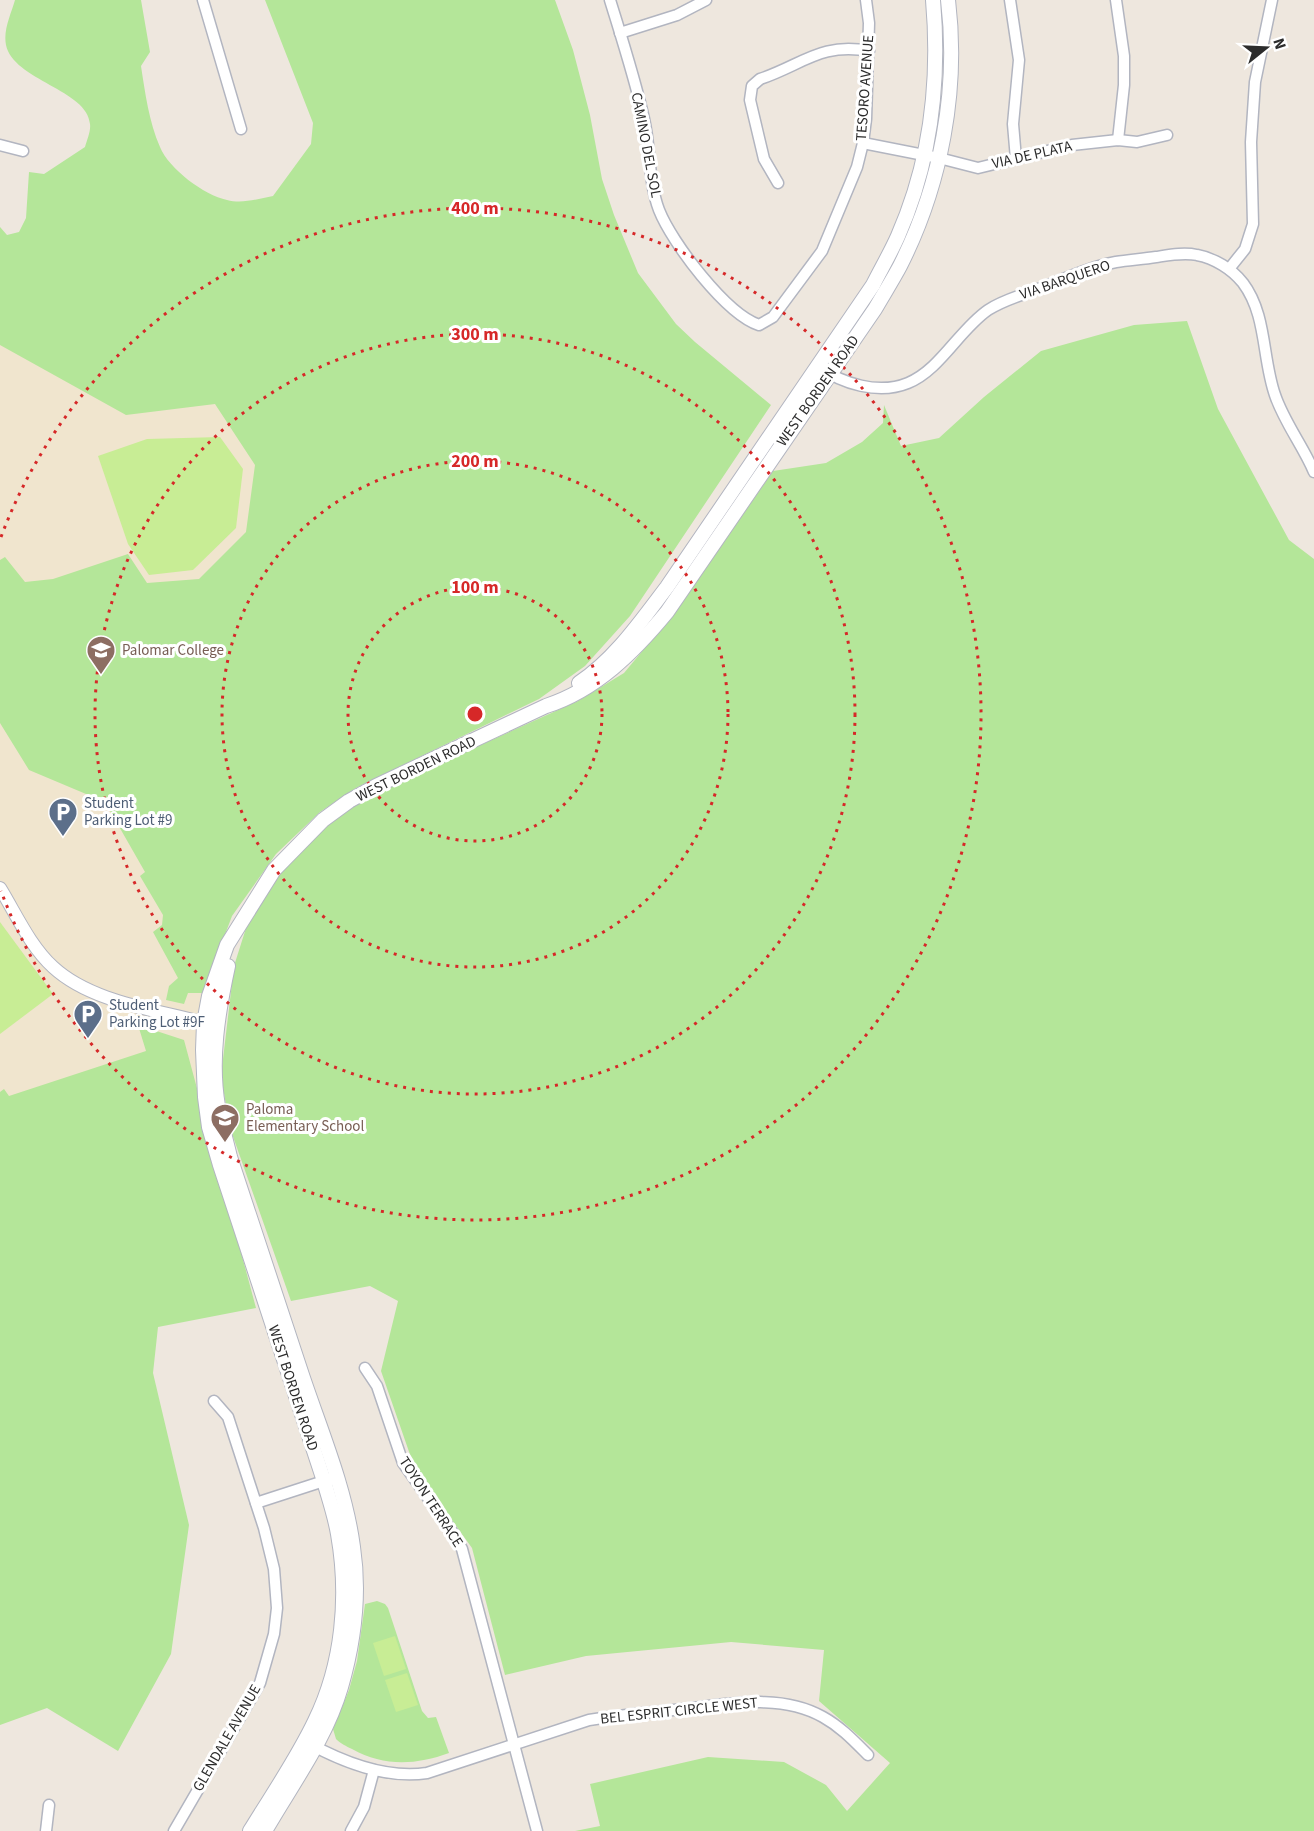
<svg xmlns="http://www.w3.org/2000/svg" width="1314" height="1831" font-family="'Source Sans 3',sans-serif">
  <rect width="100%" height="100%" fill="#eee7de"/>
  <path fill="#f0e5ce" d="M0,319L535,504L141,696L222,973L209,1081L0,1142Z"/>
  <g fill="#b4e699">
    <path d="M15,0H141L150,52L141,66C145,92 149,122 160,147C169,169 204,195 227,200C242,204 258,199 273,196L311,144L313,123L265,0H555L573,50L590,115L602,179L614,215L638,273L676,324L695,342L771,405L630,616L585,666L539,699L356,788L320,812L276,854L232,916L203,993H188L184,1004L166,1000L169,986L178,978L153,932L162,925L163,915L140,876L145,872L105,802L29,770L0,723V560L5,557L25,582L53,579L128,554L147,583L199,579L246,532L255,465L215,404L126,415L0,345V227L7,235L19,232L26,218L29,172L44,174L85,147C87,140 91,131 90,124C88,90 13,80 6,45C3,30 11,14 15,0Z"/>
    <path d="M1187,321L1218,409L1289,540L1314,559V1831H575L600,1826L590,1784L708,1757L784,1762L826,1785L847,1811L890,1763L819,1701L824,1650L731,1642L586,1656L505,1675L472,1548L415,1469L381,1371L398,1301L370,1286L291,1301L230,1128L221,1076L234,966L247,925L273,880L313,839L346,809L456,756L578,701L624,673L679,607L773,471L826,463L862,442L883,423L884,405L901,446L939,438L984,397L1041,351L1134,325Z"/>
    <path d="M138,1025L184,1040L256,1308L158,1327L153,1373L189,1525L171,1654L118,1751L47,1708L0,1725V1092L4,1089L9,1096L146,1051Z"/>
    <path d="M377,1601L385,1604L388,1608L422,1711L428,1718L436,1717L449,1753C416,1765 384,1767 352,1749C346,1746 341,1744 336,1739L333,1729L349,1690L357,1661L365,1604Z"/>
  </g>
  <g fill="#c8ed95">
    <path d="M220,437L243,469L236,528L193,570L149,575L128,544L98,456L147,439Z"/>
    <path d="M0,922L53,994L0,1034Z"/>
    <path d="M395,1636L406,1669L384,1676L373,1643Z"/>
    <path d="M407,1673L418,1705L396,1712L385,1680Z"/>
  </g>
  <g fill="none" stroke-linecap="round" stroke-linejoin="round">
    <g stroke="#b2b5c0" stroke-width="13">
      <g id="minor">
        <path d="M203,0L241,129"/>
        <path d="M610,0C622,39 635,79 644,119C651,149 648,181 659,210C672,243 726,314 759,325L773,317L822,251L857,167L863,143L866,119L869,23L866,0"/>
        <path d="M1010,0L1019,60L1013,124L1016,159"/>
        <path d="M1116,0L1124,56V85L1118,140"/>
        <path d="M620,33L677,15L706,0"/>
        <path d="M863,143L939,158L978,168L1072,145L1118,140L1137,142L1167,135"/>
        <path d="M0,145L23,151"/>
        <path d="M778,183L764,159L750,100L752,86L760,79C802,65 821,42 869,51"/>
        <path d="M1229,269L1245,249L1253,224L1251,142L1255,82L1272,0"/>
        <path d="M818,366C842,384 879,395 908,383C940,370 959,330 988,310C1003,300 1022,295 1038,289C1064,279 1089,267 1116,262C1129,260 1143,259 1156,257C1169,255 1184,252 1197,255C1214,258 1232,269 1243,283C1267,315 1262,358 1275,395C1284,422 1303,446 1314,472"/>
        <path d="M365,1368L377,1386L403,1463L453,1533L462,1549L537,1831"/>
        <path d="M256,1503L330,1479"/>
        <path d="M310,1744C345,1763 387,1779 427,1773L589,1720C620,1715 652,1712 684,1709C730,1704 781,1693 823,1717C841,1727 854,1741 868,1755"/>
        <path d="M46,1831L49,1805"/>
        <path d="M174,1831L260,1683L274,1634L277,1608L274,1569L264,1528L228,1417L214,1401"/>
        <path d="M351,1831L364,1807L374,1770"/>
      </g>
    </g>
    <g stroke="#b2b5c0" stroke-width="14">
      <path id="tertiary" d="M0,888C16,914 30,946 53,967C93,1004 161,1010 211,1025"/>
    </g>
    <g stroke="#b2b5c0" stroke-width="16">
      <g id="secondary">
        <path d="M579,683C615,659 641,621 667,587L873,285C881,269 891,252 898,236C931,161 940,80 933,0"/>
        <path d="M228,966C218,1012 210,1060 218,1106C221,1123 226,1140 230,1157C253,1227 276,1298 300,1369C319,1427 345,1486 353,1547C360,1594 354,1642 341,1687C326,1739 292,1784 265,1831"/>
        <path d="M250,1831C272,1795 297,1759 315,1721C343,1664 349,1596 338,1534C335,1516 329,1499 324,1481L220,1165L209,1127L205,1097L203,1050L204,1023L209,996L227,945L274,870L323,820L349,801L376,786L546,706C596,690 634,652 667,612L875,309C883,295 892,281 900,266C941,185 959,90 948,0"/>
      </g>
    </g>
    <use href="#minor" stroke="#fff" stroke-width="10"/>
    <use href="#tertiary" stroke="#fff" stroke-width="12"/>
    <use href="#secondary" stroke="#fff" stroke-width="14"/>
  </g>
  <g fill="none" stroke="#d62828" stroke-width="3" stroke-dasharray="3 6">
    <circle cx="475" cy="714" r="127"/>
    <circle cx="475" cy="714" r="253"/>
    <circle cx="475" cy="714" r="380"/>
    <path d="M1 537A506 506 0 1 1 1 891"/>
  </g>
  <defs>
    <g id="university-pin" transform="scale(1.5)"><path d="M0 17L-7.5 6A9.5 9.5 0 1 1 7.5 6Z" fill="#8d6e63" stroke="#fff"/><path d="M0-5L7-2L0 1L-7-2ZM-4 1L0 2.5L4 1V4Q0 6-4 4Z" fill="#fff"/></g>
    <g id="parking-pin" transform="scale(1.5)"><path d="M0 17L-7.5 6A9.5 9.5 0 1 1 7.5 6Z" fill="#5c6f8a" stroke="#fff"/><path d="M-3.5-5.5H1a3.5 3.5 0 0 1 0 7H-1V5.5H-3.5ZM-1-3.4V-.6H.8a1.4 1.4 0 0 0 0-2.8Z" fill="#fff"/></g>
    <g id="school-pin" transform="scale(1.5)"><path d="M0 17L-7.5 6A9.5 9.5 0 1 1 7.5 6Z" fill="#8d6e63" stroke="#fff"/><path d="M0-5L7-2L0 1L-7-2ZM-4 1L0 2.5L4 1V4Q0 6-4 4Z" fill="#fff"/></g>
  </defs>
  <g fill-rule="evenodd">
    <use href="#university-pin" x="101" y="650"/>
    <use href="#parking-pin" x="63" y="812"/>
    <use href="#parking-pin" x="88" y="1014"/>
    <use href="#school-pin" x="225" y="1118"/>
  </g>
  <g text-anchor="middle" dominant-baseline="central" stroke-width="6" stroke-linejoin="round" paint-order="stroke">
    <g font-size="15" fill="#2c2c2c" stroke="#fff">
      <text transform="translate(865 88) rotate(-86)">TESORO AVENUE</text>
      <text transform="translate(646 145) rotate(79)">CAMINO DEL SOL</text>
      <text transform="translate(1032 155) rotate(-13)">VIA DE PLATA</text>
      <text transform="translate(1065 280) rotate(-19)">VIA BARQUERO</text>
      <text transform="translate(818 391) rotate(-55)">WEST BORDEN ROAD</text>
      <text transform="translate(416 769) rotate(-26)">WEST BORDEN ROAD</text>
      <text transform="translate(293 1388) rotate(72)">WEST BORDEN ROAD</text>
      <text transform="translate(431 1502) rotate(57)">TOYON TERRACE</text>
      <text transform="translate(679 1711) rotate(-6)">BEL ESPRIT CIRCLE WEST</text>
      <text transform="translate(227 1738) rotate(-60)">GLENDALE AVENUE</text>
    </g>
    <g font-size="15" fill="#785e54" stroke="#fff" text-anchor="start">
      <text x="122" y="650">Palomar College</text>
      <text x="246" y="1109">Paloma<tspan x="246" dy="17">Elementary School</tspan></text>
    </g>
    <g font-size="15" fill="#4e5e75" stroke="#fff" text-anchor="start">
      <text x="84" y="803">Student<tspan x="84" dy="17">Parking Lot #9</tspan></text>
      <text x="109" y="1005">Student<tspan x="109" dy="17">Parking Lot #9F</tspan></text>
    </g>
  </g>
  <circle cx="475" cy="714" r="9" fill="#d62828" stroke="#fff" stroke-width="3"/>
  <g font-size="18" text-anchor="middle" font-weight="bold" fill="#d62828" stroke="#fff" stroke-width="6" stroke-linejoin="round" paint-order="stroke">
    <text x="475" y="214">400 m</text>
    <text x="475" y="340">300 m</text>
    <text x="475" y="467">200 m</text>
    <text x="475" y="593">100 m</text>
  </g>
  <g transform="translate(1266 48) rotate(72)" stroke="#ffffff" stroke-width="4.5" paint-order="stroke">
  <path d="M0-4.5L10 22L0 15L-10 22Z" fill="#2c2c2c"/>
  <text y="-9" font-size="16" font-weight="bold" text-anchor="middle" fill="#2c2c2c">N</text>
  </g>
</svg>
